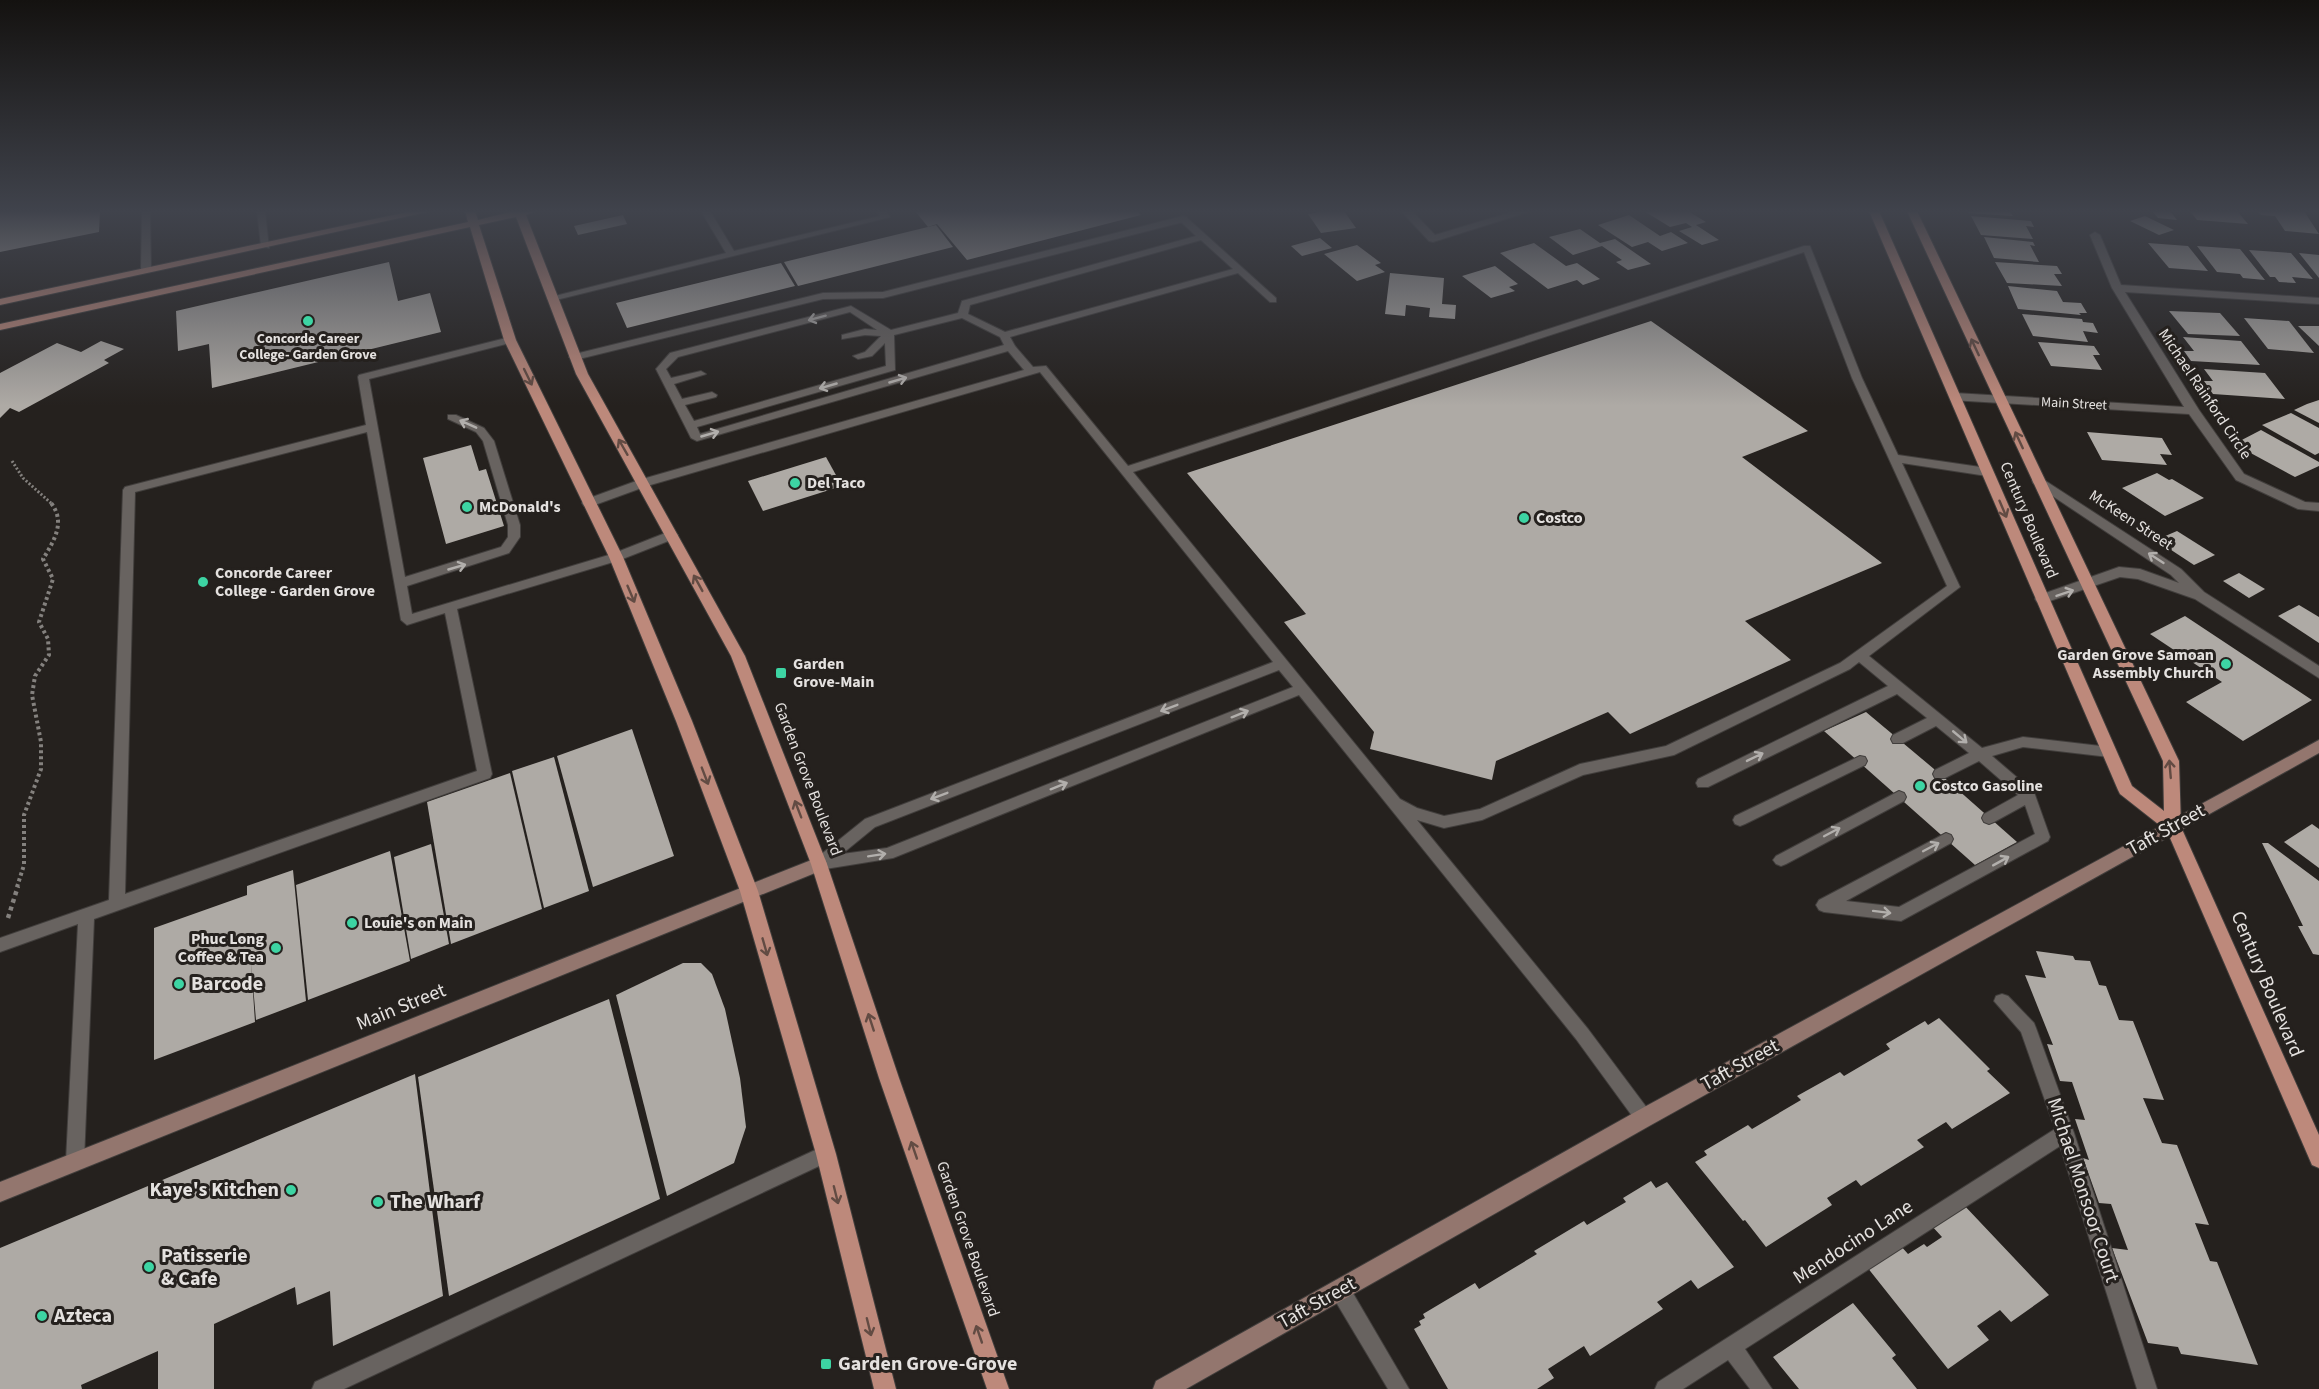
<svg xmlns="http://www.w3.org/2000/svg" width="2319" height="1389" font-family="'Source Sans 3',sans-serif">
  <rect width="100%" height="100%" fill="#25211e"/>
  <g fill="#aeaaa5">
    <path d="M0,211H100L99,232L0,252Z"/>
    <path d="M915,211H1137L1141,215L967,260L937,224L928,227Z"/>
    <path d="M1328,211H1344L1356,228L1321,233L1308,214Z"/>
    <path d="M1644,211H1688L1706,222L1696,225L1719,240L1702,245L1679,231L1692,227L1686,223L1670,227Z"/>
    <path d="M1968,211H2010L2013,216L1968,213Z"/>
    <path d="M2152,211H2170L2177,220L2158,218Z"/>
    <path d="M2190,211H2237L2248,224L2197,220Z"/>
    <path d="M2258,211H2304L2319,234L2285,231L2275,216L2261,215Z"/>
    <path d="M623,215L627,224L578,235L574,226Z"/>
    <path d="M1629,215L1660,236L1671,232L1688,243L1662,251L1648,242L1632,247L1598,225Z"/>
    <path d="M1971,216L2031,221L2034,227L2026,226L2033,239L1981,235Z"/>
    <path d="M2145,216L2174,230L2159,235L2130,221Z"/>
    <path d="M936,225L953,247L798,286L784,262Z"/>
    <path d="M1580,229L1600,243L1615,239L1651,264L1628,270L1616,262L1622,260L1602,246L1573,255L1549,237Z"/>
    <path d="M1984,237L2033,242L2035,246L2030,245L2039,262L1994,258Z"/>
    <path d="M1320,238L1332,248L1302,256L1291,246Z"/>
    <path d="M1534,243L1566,266L1577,263L1600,279L1583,285L1577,280L1548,289L1500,253Z"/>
    <path d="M2148,243L2188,246L2208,271L2169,268Z"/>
    <path d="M1357,245L1381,263L1375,265L1385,272L1357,281L1324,254Z"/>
    <path d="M2197,246L2240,249L2265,280L2243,278L2240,274L2217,272Z"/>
    <path d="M2249,250L2291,253L2313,279L2292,277L2296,283L2279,282L2275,277H2270Z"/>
    <path d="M2299,253L2319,255V278Z"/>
    <path d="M389,262L398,301L430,293L441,332L212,388L209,344L178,351L176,311Z"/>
    <path d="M1995,262L2057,266L2062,274H2054L2062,286L2007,283Z"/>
    <path d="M781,263L795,286L627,328L616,303Z"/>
    <path d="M1495,266L1518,284L1509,287L1515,291L1491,298L1462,276Z"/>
    <path d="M1390,273L1444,278L1442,304L1456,305L1455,319L1429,317L1430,308L1406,305L1405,316L1385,314Z"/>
    <path d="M2008,286L2057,291L2063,302L2081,303L2087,313H2079L2081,315L2018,309Z"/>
    <path d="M2169,311L2220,313L2240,336L2188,334Z"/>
    <path d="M2022,314L2082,319L2083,322L2093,323L2098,333L2083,331L2088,342L2033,336Z"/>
    <path d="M2244,318L2289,321L2314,353L2268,349Z"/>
    <path d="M1651,321L1808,431L1742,457L1882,563L1745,621L1791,660L1630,734L1608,712L1496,761L1492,780L1370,749L1374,732L1284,622L1306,614L1187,473Z"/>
    <path d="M2298,326H2319V346Z"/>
    <path d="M2183,337L2241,341L2260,365L2191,361L2184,351H2194Z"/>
    <path d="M101,341L124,349L104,360L109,363L19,412L10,408L0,418V373L57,343L81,352Z"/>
    <path d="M2038,342L2094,346L2100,355H2093L2102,370L2051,366Z"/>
    <path d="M2204,369L2265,373L2285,399L2213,394L2204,381H2213Z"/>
    <path d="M2319,400V423L2294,410L2307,404Z"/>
    <path d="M2291,413L2319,428V453L2315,455L2262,425Z"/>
    <path d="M2261,430L2319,462V466L2295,477L2234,444Z"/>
    <path d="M2087,432L2162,438L2172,455L2160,454L2167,465L2102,460Z"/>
    <path d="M471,445L479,471L486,469L504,526L446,544L423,458Z"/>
    <path d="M826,457L842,486L763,511L748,481Z"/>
    <path d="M2157,473L2169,480L2172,479L2204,498L2165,516L2122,488Z"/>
    <path d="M2177,531L2215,555L2194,565L2156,540Z"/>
    <path d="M2239,573L2265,589L2249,598L2223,581Z"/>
    <path d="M2299,605L2319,617V643L2278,616Z"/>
    <path d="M2185,616L2312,700L2243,741L2186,702L2222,682L2150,634Z"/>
    <path d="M1866,712L1940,774L2017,842L1975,865L1824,731Z"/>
    <path d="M632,729L674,856L593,887L557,756Z"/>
    <path d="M554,757L589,891L544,908L512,771Z"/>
    <path d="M510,773L542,909L451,944L427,802Z"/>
    <path d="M2312,824L2319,829V868L2284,842Z"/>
    <path d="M2262,843H2268L2319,881V955L2313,954L2298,926H2303Z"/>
    <path d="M431,844L449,944L411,959L394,857Z"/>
    <path d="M390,851L410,961L308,1000L296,885Z"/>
    <path d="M293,870L306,1001L256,1020L251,962L255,1022L154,1060V928L247,895V886Z"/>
    <path d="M2036,951L2073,956L2075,960L2090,961L2099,985L2106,986L2119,1020L2133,1021L2164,1100L2143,1098L2162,1143L2177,1145L2209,1225L2195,1223L2210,1261L2217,1262L2258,1365L2181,1354L2178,1347L2148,1343L2112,1248L2128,1250L2111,1204L2099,1203L2083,1158L2089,1160L2075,1119L2085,1120L2072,1082L2060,1081L2047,1044L2053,1045L2025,975L2046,978Z"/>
    <path d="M683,963H701L712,974L725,1009L740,1078L746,1127L734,1163L667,1196L616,995Z"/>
    <path d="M609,999L660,1199L449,1296L418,1077Z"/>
    <path d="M1939,1018L1990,1069L1987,1071L2010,1093L1952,1129L1946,1122L1917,1140L1924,1147L1861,1186L1856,1180L1827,1198L1832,1205L1766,1247L1745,1220L1743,1221L1695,1162L1707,1155L1704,1151L1748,1125L1752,1129L1801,1100L1797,1096L1840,1072L1844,1076L1890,1049L1886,1044L1925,1021L1928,1025Z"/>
    <path d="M415,1074L443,1296L333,1346L330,1291L297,1305L295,1287L214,1324V1389H158V1351L81,1385L82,1389H0V1248Z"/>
    <path d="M1651,1181L1656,1188L1667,1182L1734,1267L1698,1289L1691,1280L1657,1302L1663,1309L1590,1356L1584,1346L1548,1369L1554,1378L1537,1389H1448L1414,1329L1421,1325L1419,1321L1425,1318L1423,1314L1475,1283L1479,1289L1537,1254L1534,1251L1584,1221L1587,1225L1626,1202L1623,1198Z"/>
    <path d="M1962,1203L2049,1295L2011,1322L2000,1310L1977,1326L1989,1340L1948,1369L1867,1267L1900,1245L1908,1254L1924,1244L1927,1247L1942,1237L1930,1224Z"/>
    <path d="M1853,1303L1896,1355L1892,1358L1917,1389H1799L1773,1357Z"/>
  </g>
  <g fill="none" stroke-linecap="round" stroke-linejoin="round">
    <g stroke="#413e3c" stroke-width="2">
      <g id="lane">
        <path d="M142,211H150L151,270L146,273L141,270Z"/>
        <path d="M257,211H265L269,248L261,246Z"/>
        <path d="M701,211H710L734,251L880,216L877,211H886L890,217L552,301L547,298L726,253Z"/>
        <path d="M1180,217H1186L1276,298V302H1270L1238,273L1010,337L1015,346L1033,367L1046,366L1128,466L1804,246H1810L1862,378L1898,455L1987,468L1993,472L1987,476L1902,463L1960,587L1869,656L1982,748L2023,737L2109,747L2114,748L2116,752L2114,756L2109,757L2023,747L1992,756L2034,792L2050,837L2048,841L1901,921L1824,912L1819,910L1816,905L1819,900L1946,833L1951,835L1953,839L1951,843L1846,901L1899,907L2035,834L2025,805L1994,822L1989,824L1984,822L1982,818L1984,814L2018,795L1979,761L1945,778H1935L1933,774L1935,770L1969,753L1936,726L1903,743H1893L1891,739L1893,735L1927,718L1897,694L1708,787H1698L1696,783L1698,779L1888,686L1859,662L1850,669L1674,755L1583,775L1482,820L1444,828L1417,820L1588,1029L1650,1112L1653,1118L1650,1124L1644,1126L1638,1124L1576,1039L1299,695L893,858L819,870L814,868L811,864L814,860L865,819L1273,662L1040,372L647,486L592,506H584L582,503L584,500L639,480L1024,370L1008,351L697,441L691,438L656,369L670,353L851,306L891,330L958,313L962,301L1196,236L1180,221ZM1201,240L1233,269L1005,332L968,314L970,305ZM1804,252L1852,378L1947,586L1840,663L1666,746L1580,764L1480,809L1444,816L1417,808L1400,799L1133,472ZM850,312L877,330L865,329L842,335V339L865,335L881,336L865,352L853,356L858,359L872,356L885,343L886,366L694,421L685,405L716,397L717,395L712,392L682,399L674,384L706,374L701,371L671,378L666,369L678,357ZM962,318L1000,337L1004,345L700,434L697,427L895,370L894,335ZM1279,670L1293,687L887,848L842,854L875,827Z"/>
        <path d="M510,337L514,338V342L369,379L405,577L501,547L508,537V525L483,441L476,432L448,419V415H456L484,428L494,441L520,525V537L509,553L407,586L412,614L612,554L668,532L672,531L678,535L676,538L620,560L457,609L492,774L490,778L94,919L84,1161L81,1167L75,1170L69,1167L66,1161L78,924L0,952V938L109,900L123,490L125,487L366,425L358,377L359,375ZM367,432L401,620L407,625L445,613L477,771L125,894L135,492Z"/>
        <path d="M1860,756L1865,757L1867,761L1865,765L1745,824L1740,826L1735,824L1733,820L1735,816Z"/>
        <path d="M1899,791L1904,793L1906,797L1904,801L1786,864L1781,866L1776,864L1773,860L1776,856Z"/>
        <path d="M2002,994L2008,996L2034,1023L2036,1028L2074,1133L2157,1389H2137L2060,1146L1745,1349L1772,1389H1750L1728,1360L1683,1389H1655L1658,1382L2055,1129L2021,1032L1994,1001L1996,996Z"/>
        <path d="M826,1145L832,1148L835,1154L832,1160L344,1389H312L315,1382Z"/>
        <path d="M1340,1280L1347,1283L1409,1389H1388L1333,1297L1330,1290L1333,1283Z"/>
      </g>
    </g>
    <g stroke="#413e3c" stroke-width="2">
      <g id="street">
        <path d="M1401,211H1412L1435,235L1515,211H1531L1433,242L1429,241Z"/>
        <path d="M1183,216L1187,217V221L883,298L823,299L575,360L569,357L571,355L823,293L883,292Z"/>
        <path d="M2095,232L2100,235L2121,285L2319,298V304L2125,292L2199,410L2244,474L2305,502L2319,503V511L2298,509L2236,480L2189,414L1951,400V394L1955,393L2184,407L2112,288L2090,235Z"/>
        <path d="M2038,476L2181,569L2204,592L2319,666V678L2195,599L2138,579L2120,577L2047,602H2037L2035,599L2037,596L2119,567L2140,569L2179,583L2171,575L2033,483L2032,480L2033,477Z"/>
      </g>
    </g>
    <g stroke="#413e3c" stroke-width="2">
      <g id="secondary">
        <path d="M2319,740V753L1651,1125L1186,1389H1153L1156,1381L1637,1111Z"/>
        <path d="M819,857L825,859L827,864L825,869L0,1202V1182Z"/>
      </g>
    </g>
    <g stroke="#413e3c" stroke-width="2">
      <g id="primary">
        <path d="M412,211H432L0,305V299Z"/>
        <path d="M465,211H475L478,220L514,211H536L526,215L588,374L745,656L827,864L899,1078L1009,1389H987L879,1078L811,864L731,656L576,374L516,217L479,225L516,340L623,557L692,721L758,891L836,1154L896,1389H874L816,1154L740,891L676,721L609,557L504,340L470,227L0,330V324L468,222Z"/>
        <path d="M1869,211H1879L2132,786L2164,811L2163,761L1907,211H1917L2179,761L2181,827L2319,1135V1168L2312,1165L2167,831L2120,794L2118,790Z"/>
      </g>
    </g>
    <path stroke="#84817e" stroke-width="3" stroke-dasharray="2 2" stroke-linecap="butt" d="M12,461L23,478L52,504"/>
    <path stroke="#84817e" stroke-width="4" stroke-dasharray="3 3" stroke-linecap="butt" d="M17,887L24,865V815L41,769V742L32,695L35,676L49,655L48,639L39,622L53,579L43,559C54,541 66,522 51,503"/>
    <path stroke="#84817e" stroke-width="4.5" stroke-dasharray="4 4" stroke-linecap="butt" d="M8,918L18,886"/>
    <use href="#lane" fill="#686360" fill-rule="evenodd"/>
    <use href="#street" fill="#686360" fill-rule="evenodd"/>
    <use href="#secondary" fill="#93766e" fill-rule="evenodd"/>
    <use href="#primary" fill="#bd897b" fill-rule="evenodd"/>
  </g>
  <defs><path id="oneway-shaft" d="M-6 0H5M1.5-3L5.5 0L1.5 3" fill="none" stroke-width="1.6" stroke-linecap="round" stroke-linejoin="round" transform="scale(1.5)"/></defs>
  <g stroke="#b2afac">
    <use href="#oneway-shaft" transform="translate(817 318) rotate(165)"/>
    <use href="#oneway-shaft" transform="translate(898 380) rotate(-16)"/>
    <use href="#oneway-shaft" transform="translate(828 386) rotate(164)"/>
    <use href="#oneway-shaft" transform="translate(468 424) rotate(-156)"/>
    <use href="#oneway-shaft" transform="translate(710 434) rotate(-16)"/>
    <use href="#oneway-shaft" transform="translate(2156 558) rotate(-147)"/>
    <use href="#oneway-shaft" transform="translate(457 567) rotate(-16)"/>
    <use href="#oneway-shaft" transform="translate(2065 593) rotate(-19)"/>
    <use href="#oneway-shaft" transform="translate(1169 708) rotate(159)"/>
    <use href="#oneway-shaft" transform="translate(1240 714) rotate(-22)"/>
    <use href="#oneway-shaft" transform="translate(1960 737) rotate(40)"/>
    <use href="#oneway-shaft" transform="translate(1755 757) rotate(-26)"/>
    <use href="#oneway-shaft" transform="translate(1059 786) rotate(-22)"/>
    <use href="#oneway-shaft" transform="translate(939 796) rotate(159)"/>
    <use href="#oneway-shaft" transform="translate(1832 832) rotate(-28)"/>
    <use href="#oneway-shaft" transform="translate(1931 847) rotate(-28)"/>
    <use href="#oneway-shaft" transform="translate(877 855) rotate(-9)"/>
    <use href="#oneway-shaft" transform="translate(2001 861) rotate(-29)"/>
    <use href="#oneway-shaft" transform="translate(1882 912) rotate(7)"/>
  </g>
  <g stroke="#624b43">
    <use href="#oneway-shaft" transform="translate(1975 347) rotate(-115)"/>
    <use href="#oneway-shaft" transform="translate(528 377) rotate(64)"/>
    <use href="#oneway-shaft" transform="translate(2019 440) rotate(-115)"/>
    <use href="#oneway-shaft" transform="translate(623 447) rotate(-120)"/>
    <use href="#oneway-shaft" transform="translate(2003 509) rotate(67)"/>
    <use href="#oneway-shaft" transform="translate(698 583) rotate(-119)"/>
    <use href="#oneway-shaft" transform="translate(631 594) rotate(67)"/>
    <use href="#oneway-shaft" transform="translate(2170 769) rotate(-95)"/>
    <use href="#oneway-shaft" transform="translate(705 776) rotate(69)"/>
    <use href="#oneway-shaft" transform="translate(798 809) rotate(-111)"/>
    <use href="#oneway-shaft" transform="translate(765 947) rotate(74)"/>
    <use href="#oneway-shaft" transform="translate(871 1022) rotate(-108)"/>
    <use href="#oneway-shaft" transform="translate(914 1150) rotate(-109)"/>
    <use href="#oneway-shaft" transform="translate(836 1195) rotate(76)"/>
    <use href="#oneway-shaft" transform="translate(869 1327) rotate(76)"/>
    <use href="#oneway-shaft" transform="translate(979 1334) rotate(-109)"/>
  </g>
  <linearGradient id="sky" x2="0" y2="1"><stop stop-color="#141210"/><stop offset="0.52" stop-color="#40434c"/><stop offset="1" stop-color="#40434c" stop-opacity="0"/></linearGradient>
  <rect width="2319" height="406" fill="url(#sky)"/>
  <g fill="#3dd4a3" stroke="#25211e" stroke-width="2">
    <circle cx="308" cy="321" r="6"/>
    <circle cx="795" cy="483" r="6"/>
    <circle cx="467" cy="507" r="6"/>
    <circle cx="1524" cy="518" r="6"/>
    <circle cx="203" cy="582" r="6"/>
    <circle cx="2226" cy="664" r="6"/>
    <rect x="775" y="667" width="12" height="12" rx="3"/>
    <circle cx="1920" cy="786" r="6"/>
    <circle cx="352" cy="923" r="6"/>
    <circle cx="276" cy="948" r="6"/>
    <circle cx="179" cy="984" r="6"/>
    <circle cx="291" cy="1190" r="6"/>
    <circle cx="378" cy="1202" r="6"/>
    <circle cx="149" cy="1267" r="6"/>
    <circle cx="42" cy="1316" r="6"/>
    <rect x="820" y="1358" width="12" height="12" rx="3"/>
  </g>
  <g text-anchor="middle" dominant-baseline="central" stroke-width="6" stroke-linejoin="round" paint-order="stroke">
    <g font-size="14" font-weight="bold" fill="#e4e1df" stroke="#25211e">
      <text x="308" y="339">Concorde Career<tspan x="308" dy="16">College- Garden Grove</tspan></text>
    </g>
    <g font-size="14" fill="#e4e1df" stroke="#25211e">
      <text transform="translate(2074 404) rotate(3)">Main Street</text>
    </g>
    <g font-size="16" fill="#e4e1df" stroke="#25211e">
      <text transform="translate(2205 394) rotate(56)">Michael Rainford Circle</text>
      <text transform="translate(2029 520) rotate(67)">Century Boulevard</text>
      <text transform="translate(2131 520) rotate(33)">McKeen Street</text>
      <text transform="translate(808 779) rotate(69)">Garden Grove Boulevard</text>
      <text transform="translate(968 1239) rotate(71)">Garden Grove Boulevard</text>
    </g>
    <g font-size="16" font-weight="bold" fill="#e4e1df" stroke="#25211e" text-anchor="start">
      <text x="807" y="483">Del Taco</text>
      <text x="479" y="507">McDonald's</text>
      <text x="1536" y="518">Costco</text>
      <text x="215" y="573">Concorde Career<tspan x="215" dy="18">College - Garden Grove</tspan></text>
      <text x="2214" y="655" text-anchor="end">Garden Grove Samoan<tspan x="2214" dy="18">Assembly Church</tspan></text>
      <text x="793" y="664">Garden<tspan x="793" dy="18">Grove-Main</tspan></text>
      <text x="1932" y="786">Costco Gasoline</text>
      <text x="364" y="923">Louie's on Main</text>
      <text x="264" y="939" text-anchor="end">Phuc Long<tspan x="264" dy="18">Coffee &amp; Tea</tspan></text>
    </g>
    <g font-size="20" fill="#e4e1df" stroke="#25211e">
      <text transform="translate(2166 830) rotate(-29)">Taft Street</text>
      <text transform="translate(2267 984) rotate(67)">Century Boulevard</text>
      <text transform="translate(401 1007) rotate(-22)">Main Street</text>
      <text transform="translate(1740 1065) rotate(-29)">Taft Street</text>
      <text transform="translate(2083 1190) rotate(72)">Michael Monsoor Court</text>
      <text transform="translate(1853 1242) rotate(-33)">Mendocino Lane</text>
      <text transform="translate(1317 1303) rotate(-29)">Taft Street</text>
    </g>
    <g font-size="20" font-weight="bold" fill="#e4e1df" stroke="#25211e" text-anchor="start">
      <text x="191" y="984">Barcode</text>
      <text x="279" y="1190" text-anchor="end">Kaye's Kitchen</text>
      <text x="390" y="1202">The Wharf</text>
      <text x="161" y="1256">Patisserie<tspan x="161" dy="23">&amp; Cafe</tspan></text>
      <text x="54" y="1316">Azteca</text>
      <text x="838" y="1364">Garden Grove-Grove</text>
    </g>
  </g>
</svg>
